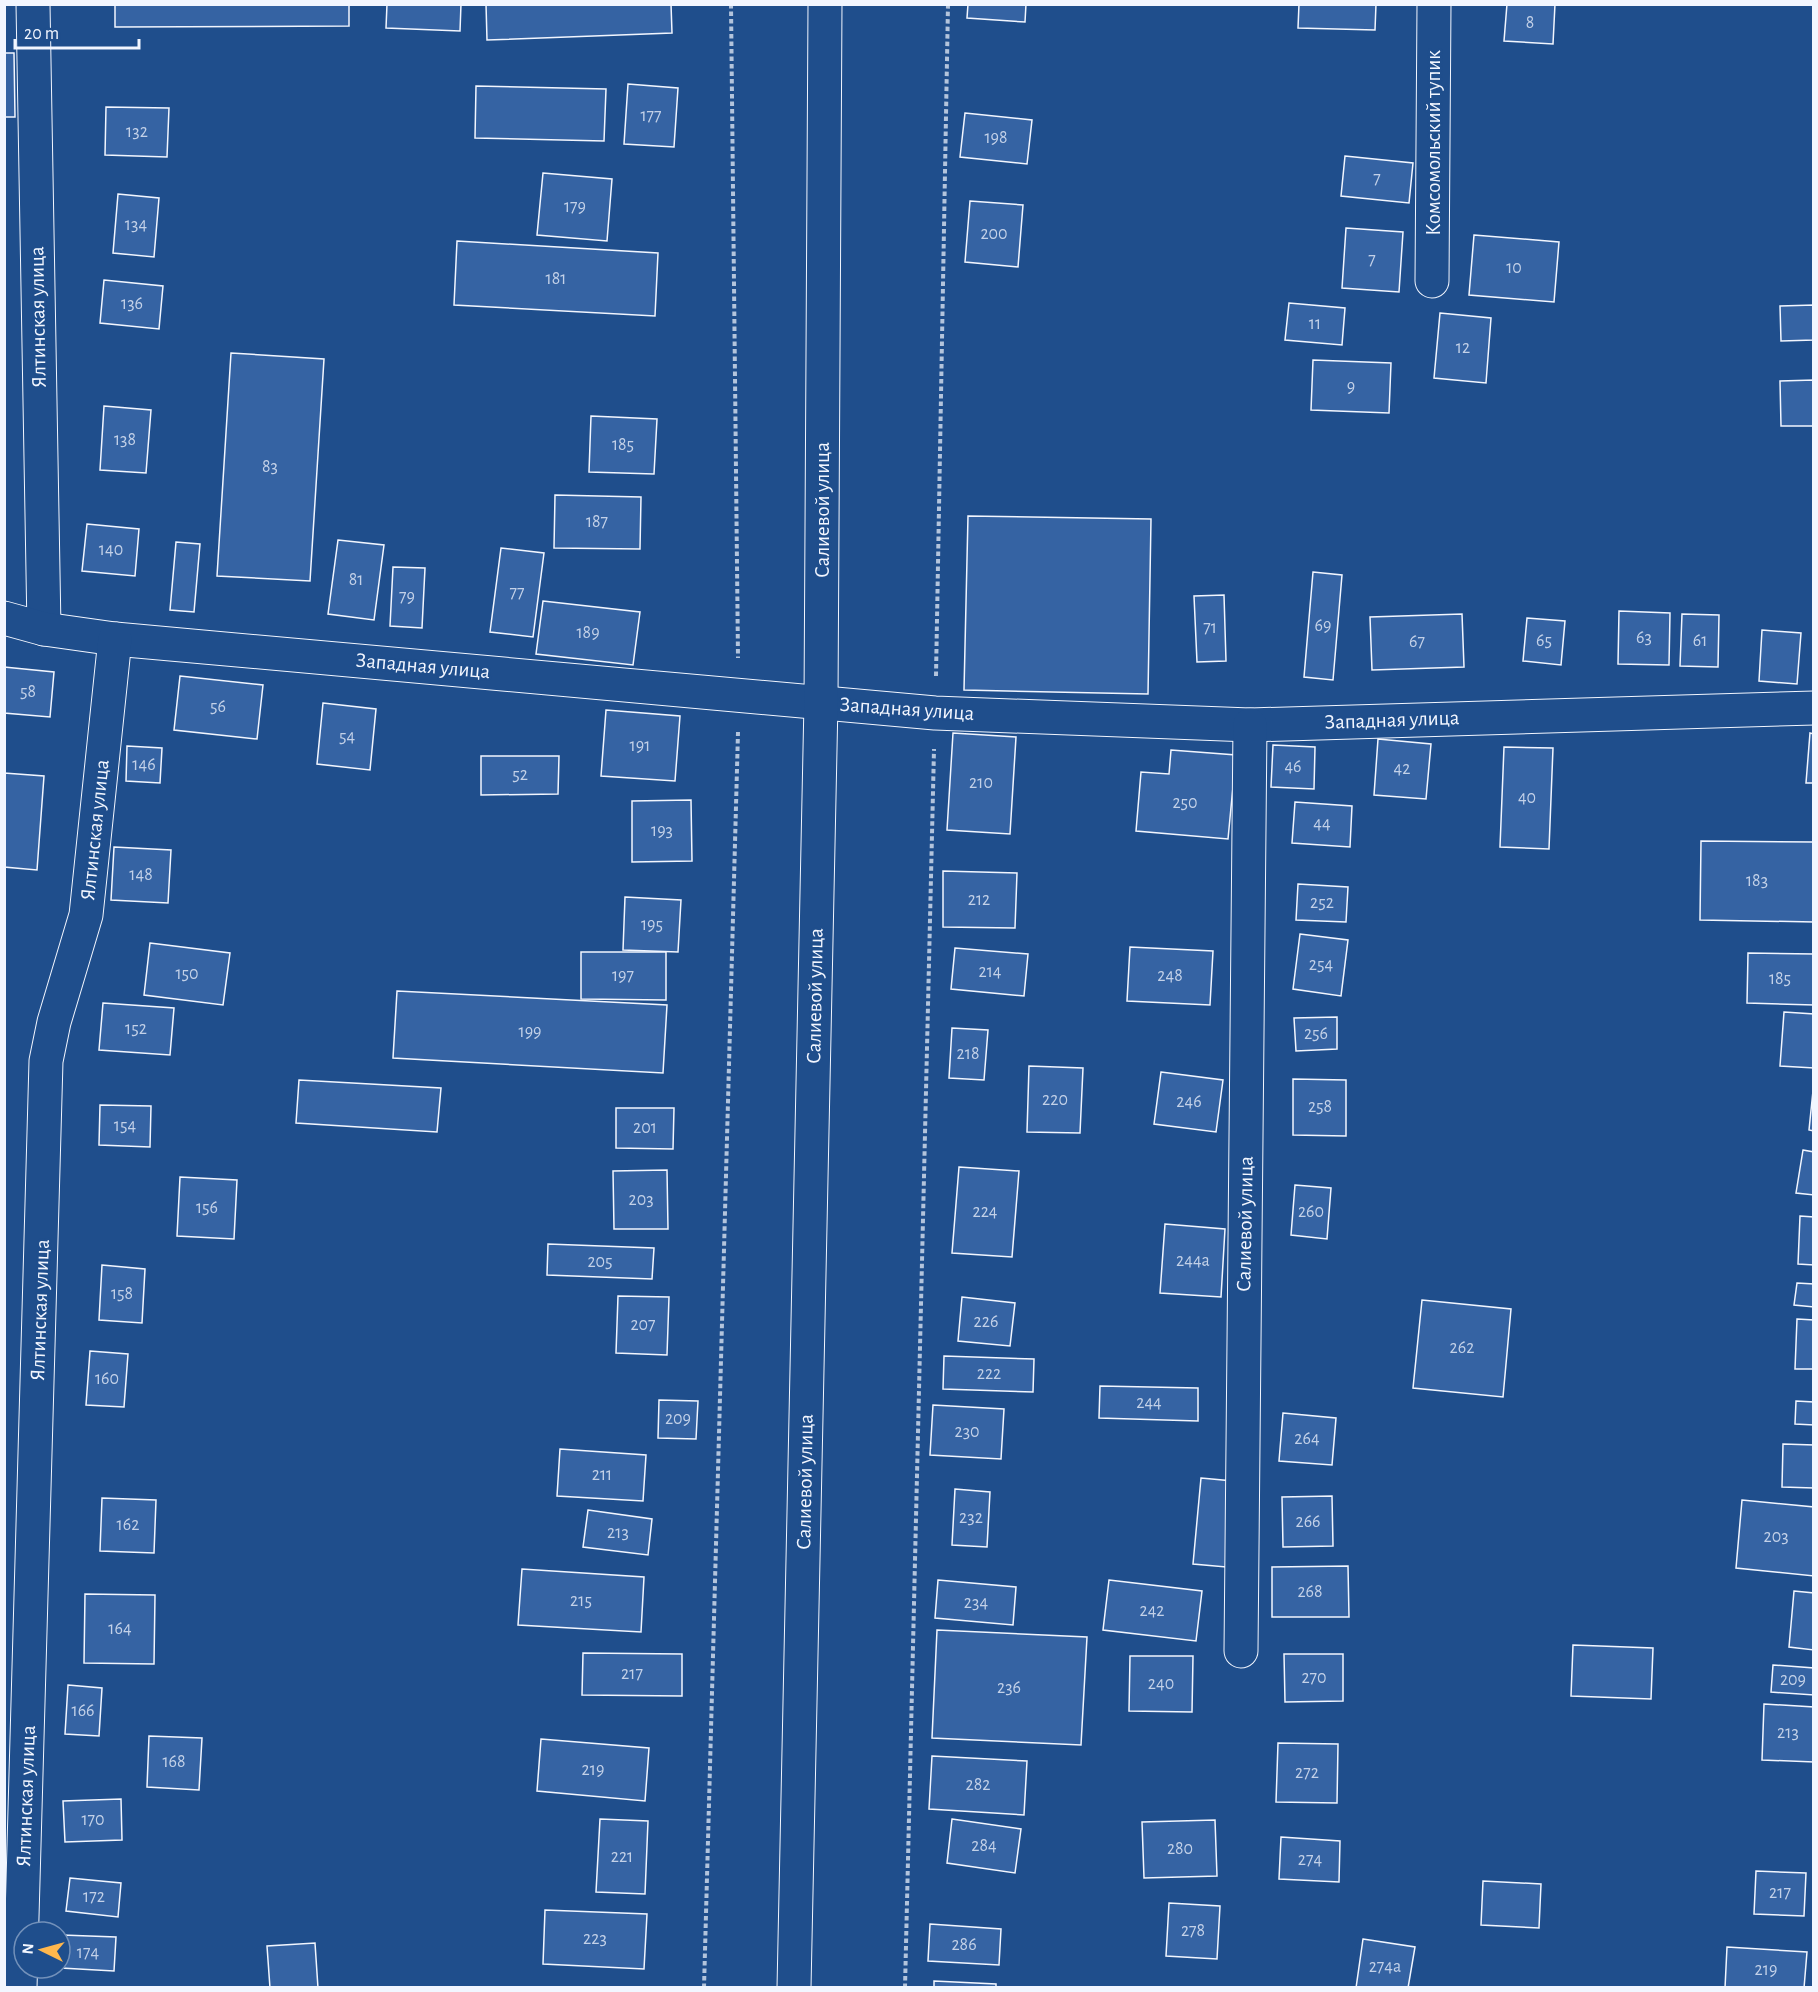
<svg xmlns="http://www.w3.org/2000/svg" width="1818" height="1992" font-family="'Alegreya Sans',sans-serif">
  <rect width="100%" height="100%" fill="#1f4e8c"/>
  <g fill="#3563a3" stroke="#f2f6ff" stroke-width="1.5">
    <path d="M115,4H349V26L115,27Z"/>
    <path d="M387,4H461L460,31L386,28Z"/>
    <path d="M486,4H671L672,33L487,40Z"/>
    <path d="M968,4H1026L1025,22L967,18Z"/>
    <path d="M1299,4H1376L1375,30L1298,28Z"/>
    <path d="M1507,4H1555L1553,44L1504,41Z"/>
    <path d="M4,53H14L15,117H4Z"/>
    <path d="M628,84L678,88L674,147L624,144Z"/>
    <path d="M476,86L606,89L604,141L475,138Z"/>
    <path d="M106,107L169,108L167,157L105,155Z"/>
    <path d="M965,113L1032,120L1027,164L960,157Z"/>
    <path d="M1345,156L1413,163L1409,203L1341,196Z"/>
    <path d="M543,173L612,179L607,241L537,235Z"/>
    <path d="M118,194L159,198L154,257L113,253Z"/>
    <path d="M970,201L1023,205L1018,267L965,262Z"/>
    <path d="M1346,228L1403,232L1399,292L1342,288Z"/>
    <path d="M1474,235L1559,242L1554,302L1469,295Z"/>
    <path d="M457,241L658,253L655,316L454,305Z"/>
    <path d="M104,280L163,286L159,329L100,323Z"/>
    <path d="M1289,303L1345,308L1342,345L1285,340Z"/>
    <path d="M1814,305V340L1781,341L1780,306Z"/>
    <path d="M1440,313L1491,318L1486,383L1434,378Z"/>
    <path d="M231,353L324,359L310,581L217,576Z"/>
    <path d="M1313,360L1391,363L1389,413L1311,410Z"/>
    <path d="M1814,380V426H1781L1780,381Z"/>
    <path d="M104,406L151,410L146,473L100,470Z"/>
    <path d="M591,416L657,419L654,474L589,472Z"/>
    <path d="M555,495L641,497L640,549L554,548Z"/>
    <path d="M968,516L1151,519L1148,694L964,690Z"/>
    <path d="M87,524L139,529L135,576L82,571Z"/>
    <path d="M338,540L384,545L374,620L328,614Z"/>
    <path d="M176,542L200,544L194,612L170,610Z"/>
    <path d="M501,548L544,553L533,637L490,632Z"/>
    <path d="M393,567L425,568L422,628L390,626Z"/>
    <path d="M1313,572L1342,575L1333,680L1304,677Z"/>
    <path d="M1224,595L1226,661L1197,662L1194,596Z"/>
    <path d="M543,601L640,612L633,665L536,654Z"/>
    <path d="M1619,611L1670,613L1669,665L1618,664Z"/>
    <path d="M1462,614L1464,667L1372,670L1370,617Z"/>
    <path d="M1682,614L1719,615L1718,667L1680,666Z"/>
    <path d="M1527,618L1565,621L1561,665L1523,661Z"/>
    <path d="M1762,630L1801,633L1797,684L1759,681Z"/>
    <path d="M4,667L54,672L50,717L4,713Z"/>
    <path d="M180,676L263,685L257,739L174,730Z"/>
    <path d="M323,703L376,709L370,770L317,764Z"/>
    <path d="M606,710L680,716L675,781L601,776Z"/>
    <path d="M953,733L1016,737L1010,834L947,830Z"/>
    <path d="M1810,733L1814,734V783H1806Z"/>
    <path d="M1378,739L1431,744L1426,799L1374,795Z"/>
    <path d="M1273,745L1315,747L1314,789L1271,787Z"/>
    <path d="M127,746L162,748L160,783L126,781Z"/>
    <path d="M1504,747L1553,748L1549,849L1500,847Z"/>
    <path d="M1171,750L1236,755L1228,839L1136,831L1141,772L1169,774Z"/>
    <path d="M481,756H559L558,794L481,795Z"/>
    <path d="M4,773L44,776L37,870L4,867Z"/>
    <path d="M691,800L692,861L632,862V801Z"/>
    <path d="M1295,802L1352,806L1350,847L1292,843Z"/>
    <path d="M1701,841L1814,842V922L1700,920Z"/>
    <path d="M114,847L171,850L168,903L111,900Z"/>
    <path d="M943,871L1017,873L1015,928L943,927Z"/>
    <path d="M1298,884L1348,887L1346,922L1296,920Z"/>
    <path d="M625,897L681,900L678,952L623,950Z"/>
    <path d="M1300,934L1348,940L1341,996L1293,989Z"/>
    <path d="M150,943L230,953L223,1005L144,995Z"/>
    <path d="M1130,947L1213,951L1210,1005L1127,1001Z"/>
    <path d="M955,948L1028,954L1024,996L951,989Z"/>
    <path d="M581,952H666V1000L581,999Z"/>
    <path d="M1748,953L1814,954V1005L1747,1003Z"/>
    <path d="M397,991L667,1005L663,1073L393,1058Z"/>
    <path d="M103,1003L174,1008L170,1055L99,1050Z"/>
    <path d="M1784,1012L1814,1014V1068L1780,1066Z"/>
    <path d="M1337,1017V1049L1296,1051L1294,1018Z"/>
    <path d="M952,1028L988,1030L984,1080L949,1078Z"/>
    <path d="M1029,1066L1083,1068L1080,1133L1027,1132Z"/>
    <path d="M1161,1072L1223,1080L1216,1132L1154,1124Z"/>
    <path d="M1293,1079L1346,1080V1136L1293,1135Z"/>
    <path d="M299,1080L441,1088L437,1132L296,1123Z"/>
    <path d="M1814,1081V1131L1809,1130Z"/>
    <path d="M100,1105L151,1106L150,1147L99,1145Z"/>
    <path d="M616,1108H674L673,1149L616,1148Z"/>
    <path d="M1803,1150L1814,1152V1195L1796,1193Z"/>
    <path d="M959,1167L1019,1171L1012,1257L952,1253Z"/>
    <path d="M667,1170L668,1229H614L613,1171Z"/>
    <path d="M180,1177L237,1180L234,1239L177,1236Z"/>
    <path d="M1295,1185L1331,1188L1327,1239L1291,1235Z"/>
    <path d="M1800,1216L1814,1217V1265L1798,1264Z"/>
    <path d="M1165,1224L1225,1229L1221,1297L1160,1293Z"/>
    <path d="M548,1244L654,1248L652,1279L547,1275Z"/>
    <path d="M102,1265L145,1269L142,1323L99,1320Z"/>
    <path d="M1797,1283L1814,1284V1307L1794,1305Z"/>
    <path d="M618,1296L669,1297L667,1355L616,1353Z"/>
    <path d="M962,1297L1015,1303L1010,1346L958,1341Z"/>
    <path d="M1422,1300L1511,1309L1503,1397L1413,1388Z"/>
    <path d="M1797,1319L1814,1320V1369H1795Z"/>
    <path d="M90,1351L128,1354L124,1407L86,1405Z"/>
    <path d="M944,1356L1034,1359L1033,1392L943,1389Z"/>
    <path d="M1100,1386L1198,1388V1421L1099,1418Z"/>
    <path d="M659,1400L698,1401L696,1439L658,1438Z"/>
    <path d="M1796,1401L1814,1402V1425L1795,1424Z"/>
    <path d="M933,1405L1004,1409L1001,1459L930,1455Z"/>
    <path d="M1283,1413L1336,1418L1332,1465L1279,1461Z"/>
    <path d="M1783,1444L1814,1445V1488L1782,1487Z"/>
    <path d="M560,1449L646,1455L643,1501L557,1496Z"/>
    <path d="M1201,1478L1233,1481L1226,1567L1193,1564Z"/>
    <path d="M955,1489L990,1492L987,1547L952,1545Z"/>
    <path d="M1332,1496L1333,1546L1283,1547L1282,1497Z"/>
    <path d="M102,1498L156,1500L154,1553L100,1551Z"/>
    <path d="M1742,1500L1814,1507V1576L1736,1568Z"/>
    <path d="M588,1510L652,1519L648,1555L583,1547Z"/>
    <path d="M1348,1566L1349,1617H1272V1567Z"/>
    <path d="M522,1569L644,1577L641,1632L518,1625Z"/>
    <path d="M938,1580L1016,1587L1013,1625L935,1618Z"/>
    <path d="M1109,1580L1202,1591L1196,1641L1103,1630Z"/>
    <path d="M1794,1591L1814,1593V1650L1789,1647Z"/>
    <path d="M85,1594L155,1595L154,1664L84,1663Z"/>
    <path d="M937,1630L1087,1637L1081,1745L932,1738Z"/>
    <path d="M1573,1645L1653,1648L1651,1699L1571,1696Z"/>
    <path d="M583,1653L682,1654V1696L582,1695Z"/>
    <path d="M1284,1654H1343V1701L1285,1702Z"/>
    <path d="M1130,1656H1193L1192,1712L1129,1711Z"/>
    <path d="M1773,1665L1814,1668V1695L1771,1692Z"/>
    <path d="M68,1685L102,1688L99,1736L65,1734Z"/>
    <path d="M1764,1704L1814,1707V1762L1762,1760Z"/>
    <path d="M149,1736L202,1738L199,1790L147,1787Z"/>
    <path d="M541,1739L649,1748L645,1801L537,1791Z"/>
    <path d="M1278,1743L1338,1744L1337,1803L1276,1802Z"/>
    <path d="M932,1756L1027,1761L1024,1815L929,1809Z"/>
    <path d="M121,1799L122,1840L65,1842L63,1801Z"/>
    <path d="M600,1819L648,1821L645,1894L596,1892Z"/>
    <path d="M952,1819L1021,1829L1015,1873L947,1863Z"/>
    <path d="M1215,1820L1217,1876L1144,1878L1142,1822Z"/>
    <path d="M1281,1837L1340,1841L1339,1882L1279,1879Z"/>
    <path d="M1756,1871L1806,1873L1804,1916L1754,1914Z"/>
    <path d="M70,1878L121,1883L118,1917L66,1911Z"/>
    <path d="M1483,1881L1541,1884L1539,1928L1481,1925Z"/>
    <path d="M1169,1903L1220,1906L1217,1959L1166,1956Z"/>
    <path d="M545,1910L647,1914L644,1969L543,1964Z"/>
    <path d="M930,1924L1001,1929L999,1965L928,1961Z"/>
    <path d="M62,1935L116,1937L114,1971L61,1968Z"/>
    <path d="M1363,1939L1415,1947L1408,1988H1356Z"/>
    <path d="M315,1943L318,1988H270L267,1946Z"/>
    <path d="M1727,1947L1807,1952L1804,1988H1725Z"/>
    <path d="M934,1981L996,1984V1988H934Z"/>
  </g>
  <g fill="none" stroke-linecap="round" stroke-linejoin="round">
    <g stroke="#f2f6ff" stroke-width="35">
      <g id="street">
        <path d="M33,4L44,629"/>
        <path d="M1432,281L1434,4"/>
        <path d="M4,618L44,629L115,639L935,713L1250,725L1814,708"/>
        <path d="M1241,1651L1250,725"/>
        <path d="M20,1988L46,1061L54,1022L86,915L115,639"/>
      </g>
    </g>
    <g stroke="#f2f6ff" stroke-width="35">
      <path id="secondary" d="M794,1988L821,702L825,4"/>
    </g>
    <g stroke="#b3c4dc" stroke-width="4" stroke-dasharray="4.5 3" stroke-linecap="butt">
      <path d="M731,4L738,658"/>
      <path d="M936,676L948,4"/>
      <path d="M704,1988L738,732"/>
      <path d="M905,1988L934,749"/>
    </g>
    <use href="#street" stroke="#1f4e8c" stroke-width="33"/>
    <use href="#secondary" stroke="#1f4e8c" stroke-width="33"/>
  </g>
  <g text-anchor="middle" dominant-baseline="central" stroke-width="4.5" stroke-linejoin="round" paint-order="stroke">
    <g font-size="18" fill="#c3d1e8">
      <text x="1530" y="23">8</text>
      <text x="651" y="116">177</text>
      <text x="137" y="132">132</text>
      <text x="996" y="138">198</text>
      <text x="1377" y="179">7</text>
      <text x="575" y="207">179</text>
      <text x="136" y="225">134</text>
      <text x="994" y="234">200</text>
      <text x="1372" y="260">7</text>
      <text x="1514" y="268">10</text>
      <text x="556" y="279">181</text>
      <text x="132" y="304">136</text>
      <text x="1315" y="324">11</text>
      <text x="1463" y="348">12</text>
      <text x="1351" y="387">9</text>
      <text x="125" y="440">138</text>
      <text x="623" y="445">185</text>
      <text x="270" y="467">83</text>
      <text x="597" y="522">187</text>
      <text x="111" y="550">140</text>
      <text x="356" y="580">81</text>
      <text x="517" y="593">77</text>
      <text x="407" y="597">79</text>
      <text x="1323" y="626">69</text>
      <text x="1210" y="628">71</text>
      <text x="588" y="633">189</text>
      <text x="1644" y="638">63</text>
      <text x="1544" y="641">65</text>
      <text x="1700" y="641">61</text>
      <text x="1417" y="642">67</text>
      <text x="28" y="692">58</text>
      <text x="218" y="707">56</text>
      <text x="347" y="737">54</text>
      <text x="640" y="746">191</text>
      <text x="144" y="765">146</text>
      <text x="1293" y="767">46</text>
      <text x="1402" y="769">42</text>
      <text x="520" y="775">52</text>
      <text x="981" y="783">210</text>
      <text x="1527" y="798">40</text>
      <text x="1185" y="803">250</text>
      <text x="1322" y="824">44</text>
      <text x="662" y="831">193</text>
      <text x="141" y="875">148</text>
      <text x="1757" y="881">183</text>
      <text x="979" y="900">212</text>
      <text x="1322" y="903">252</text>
      <text x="652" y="925">195</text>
      <text x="1321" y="965">254</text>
      <text x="990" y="972">214</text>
      <text x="187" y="974">150</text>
      <text x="623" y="976">197</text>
      <text x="1170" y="976">248</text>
      <text x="1780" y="979">185</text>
      <text x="136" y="1029">152</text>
      <text x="530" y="1032">199</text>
      <text x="1316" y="1034">256</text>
      <text x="968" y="1054">218</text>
      <text x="1055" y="1100">220</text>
      <text x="1189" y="1102">246</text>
      <text x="1320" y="1107">258</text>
      <text x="125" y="1126">154</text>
      <text x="645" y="1128">201</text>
      <text x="641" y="1200">203</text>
      <text x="207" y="1208">156</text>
      <text x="985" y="1212">224</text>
      <text x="1311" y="1212">260</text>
      <text x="1193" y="1261">244a</text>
      <text x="600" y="1262">205</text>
      <text x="122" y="1294">158</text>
      <text x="986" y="1322">226</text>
      <text x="643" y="1325">207</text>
      <text x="1462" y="1348">262</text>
      <text x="989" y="1374">222</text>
      <text x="107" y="1379">160</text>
      <text x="1149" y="1403">244</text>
      <text x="678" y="1419">209</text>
      <text x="967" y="1432">230</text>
      <text x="1307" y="1439">264</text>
      <text x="602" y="1475">211</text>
      <text x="971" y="1518">232</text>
      <text x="1308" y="1522">266</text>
      <text x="128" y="1525">162</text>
      <text x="618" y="1533">213</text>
      <text x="1776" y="1537">203</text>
      <text x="1310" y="1592">268</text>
      <text x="581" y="1601">215</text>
      <text x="976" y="1603">234</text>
      <text x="1152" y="1611">242</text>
      <text x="120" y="1629">164</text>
      <text x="632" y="1674">217</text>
      <text x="1314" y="1678">270</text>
      <text x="1793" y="1680">209</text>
      <text x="1161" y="1684">240</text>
      <text x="1009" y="1688">236</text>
      <text x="83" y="1711">166</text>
      <text x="1788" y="1733">213</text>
      <text x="174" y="1762">168</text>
      <text x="593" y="1770">219</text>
      <text x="1307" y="1773">272</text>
      <text x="978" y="1785">282</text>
      <text x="93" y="1820">170</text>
      <text x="984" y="1846">284</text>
      <text x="1180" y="1849">280</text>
      <text x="622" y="1857">221</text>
      <text x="1310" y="1860">274</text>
      <text x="1780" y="1893">217</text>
      <text x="94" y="1897">172</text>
      <text x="1193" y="1931">278</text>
      <text x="595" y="1939">223</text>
      <text x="964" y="1945">286</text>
      <text x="88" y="1953">174</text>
      <text x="1385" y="1967">274a</text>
      <text x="1766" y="1970">219</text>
    </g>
    <g font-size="21" fill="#f2f6ff" stroke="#1f4e8c">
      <text transform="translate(1433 143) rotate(-90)">Комсомольский тупик</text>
      <text transform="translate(38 317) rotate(-91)">Ялтинская улица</text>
      <text transform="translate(822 510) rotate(-90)">Салиевой улица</text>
      <text transform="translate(423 666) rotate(5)">Западная улица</text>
      <text transform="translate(907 709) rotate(4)">Западная улица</text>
      <text transform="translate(1392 720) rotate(-2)">Западная улица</text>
      <text transform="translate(95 830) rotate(-84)">Ялтинская улица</text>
      <text transform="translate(815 996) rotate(-89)">Салиевой улица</text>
      <text transform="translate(1245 1224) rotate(-89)">Салиевой улица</text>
      <text transform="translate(40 1310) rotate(-88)">Ялтинская улица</text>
      <text transform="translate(805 1482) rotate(-89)">Салиевой улица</text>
      <text transform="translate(26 1796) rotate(-88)">Ялтинская улица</text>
    </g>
  </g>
  <rect width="1818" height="1992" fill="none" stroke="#f2f6ff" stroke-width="12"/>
  <g transform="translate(42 1950) rotate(275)"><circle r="28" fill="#1f4e8c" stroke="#7391ba" stroke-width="1.5"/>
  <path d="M0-4.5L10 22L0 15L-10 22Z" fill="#ffb74d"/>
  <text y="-9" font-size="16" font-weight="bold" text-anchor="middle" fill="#f2f6ff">N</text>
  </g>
  <path d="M15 39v9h124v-9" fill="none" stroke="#f2f6ff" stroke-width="3"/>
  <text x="24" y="39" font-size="18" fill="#f2f6ff" stroke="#1f4e8c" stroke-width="4.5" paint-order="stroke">20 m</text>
</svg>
